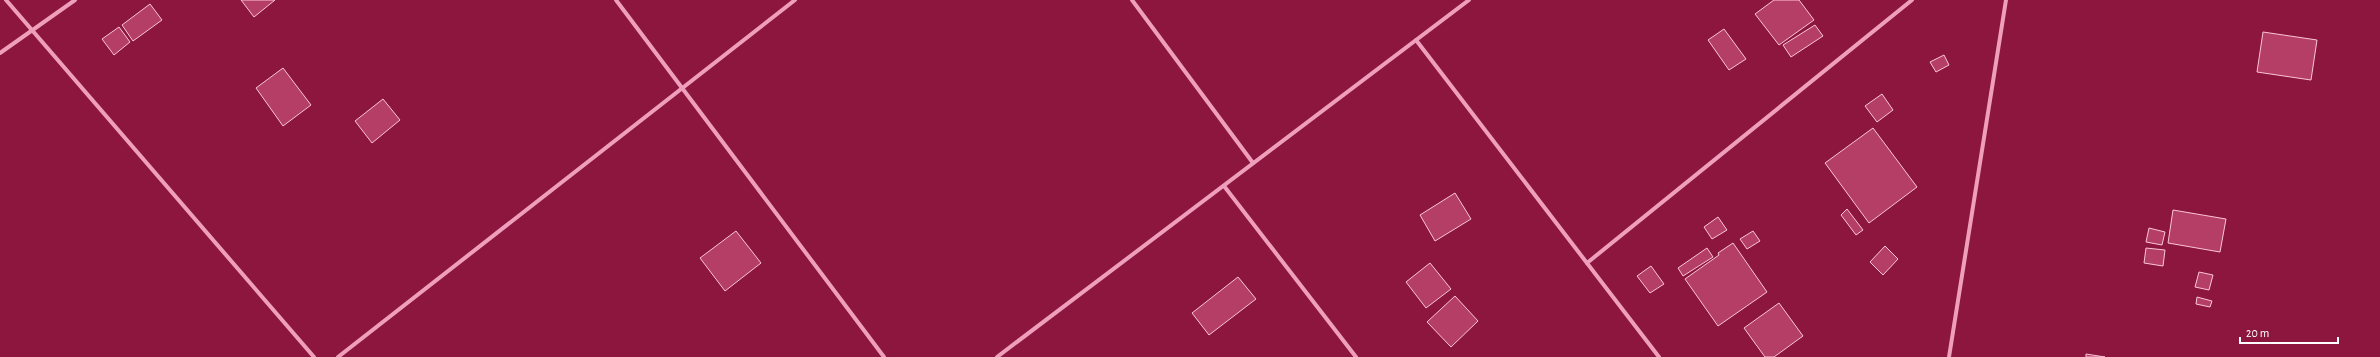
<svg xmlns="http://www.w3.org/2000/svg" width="2380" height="357" font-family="'Alegreya Sans',sans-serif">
  <rect width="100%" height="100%" fill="#8c163d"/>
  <g fill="#b53e67" stroke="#fbc5d8">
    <path d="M241,0H275L254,17Z"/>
    <path d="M1774,0H1799L1814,20L1779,45L1755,14Z"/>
    <path d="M150,4L162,20L133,41L122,25Z"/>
    <path d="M1815,25L1823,36L1791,57L1783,45Z"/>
    <path d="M119,27L130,42L114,55L102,39Z"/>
    <path d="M1724,29L1746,59L1729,70L1708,40Z"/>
    <path d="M2263,32L2317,40L2311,80L2257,72Z"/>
    <path d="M1944,55L1949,65L1936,72L1930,62Z"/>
    <path d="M283,68L311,105L283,126L256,88Z"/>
    <path d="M1882,94L1893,110L1877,122L1865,106Z"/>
    <path d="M383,99L400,120L372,143L355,121Z"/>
    <path d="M1873,128L1917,187L1869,223L1825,163Z"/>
    <path d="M1455,193L1471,219L1435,241L1420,215Z"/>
    <path d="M1847,209L1863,230L1856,235L1841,215Z"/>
    <path d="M2173,210L2226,219L2220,252L2168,243Z"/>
    <path d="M1718,217L1727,230L1712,239L1704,227Z"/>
    <path d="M2149,228L2165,232L2162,245L2146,242Z"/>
    <path d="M736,231L761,263L725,291L700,258Z"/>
    <path d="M1753,231L1760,241L1747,249L1740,239Z"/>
    <path d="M1733,243L1767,292L1718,326L1685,279L1719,255L1718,253Z"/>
    <path d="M1885,246L1898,259L1883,275L1870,262Z"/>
    <path d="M1707,248L1713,257L1683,276L1678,268Z"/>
    <path d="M2146,248L2165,250L2163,266L2144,263Z"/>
    <path d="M1430,263L1451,289L1426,308L1406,282Z"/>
    <path d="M1651,266L1664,284L1650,293L1637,276Z"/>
    <path d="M2199,272L2213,275L2209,290L2195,287Z"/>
    <path d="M1238,277L1256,299L1209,335L1192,313Z"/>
    <path d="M1455,296L1478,321L1451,347L1427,322Z"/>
    <path d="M2197,297L2212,301L2210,307L2196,304Z"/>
    <path d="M1779,303L1803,336L1774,357H1765L1744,328Z"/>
    <path d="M2086,354L2105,357H2086Z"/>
  </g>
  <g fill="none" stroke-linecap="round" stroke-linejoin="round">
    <g stroke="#ef9fbb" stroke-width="4">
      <path d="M6,0L314,357"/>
      <path d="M616,0L884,357"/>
      <path d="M1132,0L1253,163"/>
      <path d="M1416,40L1659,357"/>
      <path d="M0,53L75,0"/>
      <path d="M1224,186L1356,357"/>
      <path d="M1587,263L1912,0"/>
      <path d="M338,357L795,0"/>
      <path d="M997,357L1469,0"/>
      <path d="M1949,357L2006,0"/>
    </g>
  </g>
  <path d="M2240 337v6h98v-6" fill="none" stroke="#ffffff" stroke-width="2"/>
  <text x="2246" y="337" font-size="12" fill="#ffffff" stroke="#8c163d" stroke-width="3" paint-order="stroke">20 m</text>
</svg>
